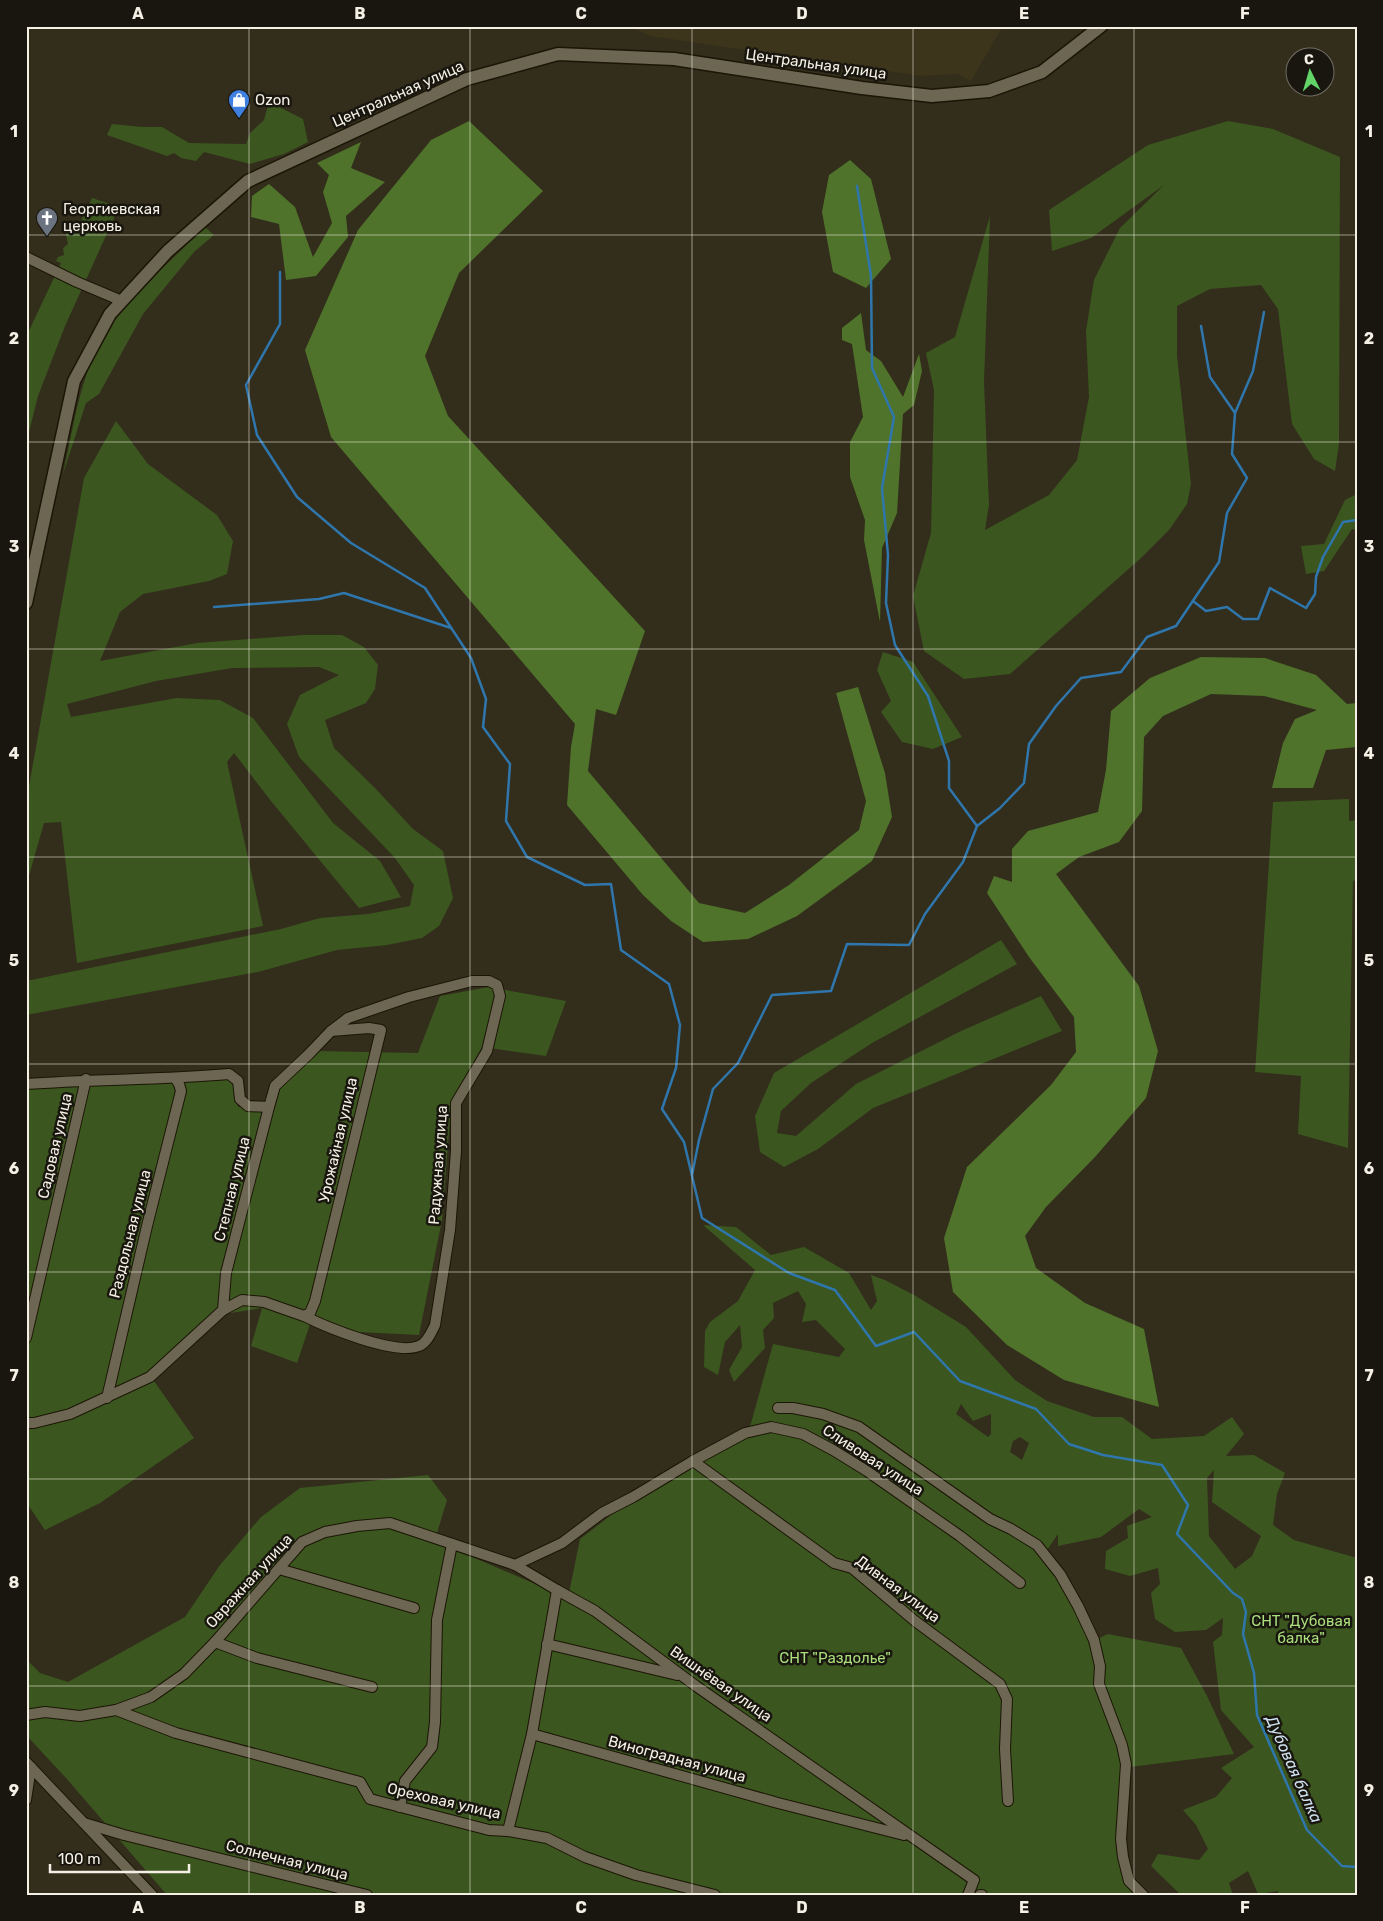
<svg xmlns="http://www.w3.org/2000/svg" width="1383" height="1921" font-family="Rubik,sans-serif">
  <rect width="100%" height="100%" fill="#332d1c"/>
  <path fill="#3c341b" d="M635,26H1003L971,81L957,74L922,76L650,36L635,29Z"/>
  <g fill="#3b571f" fill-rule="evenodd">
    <path d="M269,102L303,119L308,142L284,154L250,164L204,152L196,161L181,158L174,153L167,156L107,135L112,124L142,127H162L189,143L246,144L250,133L264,120Z"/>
    <path d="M1228,121L1273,129L1340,157L1339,444L1335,471L1314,459L1292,424L1278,309L1261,285L1210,289L1177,306V356L1191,484L1187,504L1169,530L1141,558L1010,674L964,679L924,651L913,596L931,533L934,390L926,353L955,337L990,216L984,382L989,505L985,530L1049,495L1077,460L1089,397L1086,331L1094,280L1120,228L1164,185L1091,238L1052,251L1049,210L1148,145Z"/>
    <path d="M92,198L119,207L65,326L38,396L26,444V337L61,263L56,261L58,257L64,255L63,248L68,244L64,225L69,223H80Z"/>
    <path d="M205,227L214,235L194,252L143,314L99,394L86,403L63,474C73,431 79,382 100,343C123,302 172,260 205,227Z"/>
    <path d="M116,421L148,464L217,515L233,541L227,574L209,581L143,594L120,612L100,661L197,643L303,635H342L364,647L378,665L375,689L366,703L325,720L334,748L376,789L413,829L443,851L453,898L439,926L422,938L387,945L337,950L258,972L26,1015V981L281,929L320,918L368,914L410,906L414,885L395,858L299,757L287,724L300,695L339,675L319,667L232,668L156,681L67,704L71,717L177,698L220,700L253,718L333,823L380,861L401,897L359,908L271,801L234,753L227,762L263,926L77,963L61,822L44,823L26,886V803L84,478Z"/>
    <path d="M1357,494V530L1352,529L1324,571L1306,574L1301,546L1324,544L1345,500Z"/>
    <path d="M883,652L913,662L962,737L933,749L902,742L881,712L891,701L877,670Z"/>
    <path d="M1349,799V821L1357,820V880L1353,881L1348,1148L1298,1134L1301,1076L1255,1072L1273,802Z"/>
    <path d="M1001,940L1017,964L872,1043L811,1083L781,1111L777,1133L796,1136L856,1084L961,1031L1041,996L1062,1031L873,1108L818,1149L784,1167L760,1152L755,1116L774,1073Z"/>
    <path d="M489,987L566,1001L546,1056L482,1047L457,1091L450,1119L442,1220L419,1335L358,1332L313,1315L297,1363L251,1346L262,1308L224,1314L154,1381L194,1438L100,1503L45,1530L26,1502V1085L233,1079L238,1107L272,1108L280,1082L315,1051L418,1053L440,996Z"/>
    <path d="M703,1225L736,1227L771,1255L804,1247L849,1273L871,1310L877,1301L871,1275L885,1280L914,1295L966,1327L1015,1380L1047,1401L1094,1417H1122L1152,1439L1204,1436L1232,1417L1244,1434L1226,1456L1254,1455L1285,1473L1277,1494L1273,1525L1294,1540L1357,1558V1895H1278V1891L1258,1894L1248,1871L1229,1883L1233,1895H1181L1151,1866L1158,1854L1199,1860L1208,1849L1196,1825L1183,1810L1216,1797L1232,1778L1221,1768L1254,1747L1221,1710L1213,1642L1222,1635L1223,1618L1206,1630L1175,1632L1155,1619L1151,1593L1160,1584L1158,1568L1130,1576L1105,1569L1106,1551L1128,1538L1127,1526L1152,1517L1139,1509L1101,1537L1058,1546V1534L1047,1550L1097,1639L1108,1634L1181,1648L1207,1696L1234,1754L1122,1768L1118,1836L1139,1895H167L66,1778L26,1735V1659L40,1673L68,1682L185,1617L220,1565L261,1517L300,1488L428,1475L447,1500L434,1543L477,1559L568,1598L580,1539L623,1506L748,1434L773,1344L839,1357L845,1349L816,1320L802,1322L806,1304L798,1291L773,1303L774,1318L763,1330L765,1348L734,1382L729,1370L742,1347L740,1325L725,1342L718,1375L704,1367L705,1331L710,1322L738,1301L755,1270ZM961,1404L973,1421L991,1414V1434L988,1437L956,1414ZM1020,1437L1029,1443L1022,1460L1010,1452L1013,1441ZM1214,1470L1212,1502L1261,1536L1252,1556L1235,1569L1209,1536L1207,1478Z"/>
  </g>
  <g fill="#4f732a">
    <path d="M469,121L543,191L459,273L425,356L448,416L645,631L616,715L596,709L588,771L699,903L745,913L789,885L859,830L866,801L836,693L858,687L885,773L892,817L872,861L797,916L748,939L703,942L671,921L643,895L567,805L571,747L575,724L331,437L305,350L358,230L431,140Z"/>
    <path d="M361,142L351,168L385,182L346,216L348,237L316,276L286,280L279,224L251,217L252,196L269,184L295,207L313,257L332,223L323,192L329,175L317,163Z"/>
    <path d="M850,160L871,179L891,259L866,288L833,272L822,212L829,175Z"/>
    <path d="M861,313L866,350L881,361L903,397L919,354L922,371L914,405L903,414L897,513L882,548L880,622L864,540L865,520L850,477V442L863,417L852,344L842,340V328Z"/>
    <path d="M1201,657L1265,658L1316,675L1347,704L1357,703V747L1326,750L1313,788H1272L1283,743L1295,719L1317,710L1264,696L1211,694L1163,716L1144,737L1142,811L1119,842L1079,857L1056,874L1139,986L1158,1051L1146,1098L1095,1157L1046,1207L1025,1236L1036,1268L1085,1303L1144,1329L1159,1407L1064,1380L1007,1345L953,1292L944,1238L967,1167L1051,1085L1076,1052L1074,1017L1029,957L987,893L994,876L1012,882V849L1028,831L1098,812L1106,770L1111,711L1150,678Z"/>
  </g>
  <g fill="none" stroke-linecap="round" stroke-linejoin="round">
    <g stroke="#2f76ac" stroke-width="2.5">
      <path d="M280,272V324L246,385L257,435L297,497L351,543L425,588L471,658L486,699L483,727L510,764L506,821L527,857L585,885L611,884L621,950L669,984L680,1025L676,1068L662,1109L684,1142L702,1218L789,1273L835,1290L876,1346L914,1332L960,1381L1036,1409L1069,1444L1103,1455L1162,1465L1188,1505L1177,1534L1233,1593L1242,1599L1246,1612L1243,1634L1254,1673L1257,1715L1307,1830L1342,1866L1357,1867"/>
      <path d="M1235,413L1253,371L1264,312"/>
      <path d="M1193,601L1206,611L1227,607L1243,619H1258L1270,588L1306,608L1315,594L1316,577L1323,557L1343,522L1357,520"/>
      <path d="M214,607L319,599L344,593L451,628"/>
      <path d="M977,826L1000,808L1024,783L1029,744L1056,706L1081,678L1121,672L1147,637L1176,626L1219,562L1227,513L1247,478L1232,454L1235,413L1210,377L1201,326"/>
      <path d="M692,1175L699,1140L713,1089L738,1063L772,995L831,991L847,944L909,945L925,914L963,862L977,826L949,788V761L928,696L895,645L886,603L888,555L882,488L894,417L872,368L871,276L857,186"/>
    </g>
    <g stroke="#1b1505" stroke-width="12">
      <g id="minor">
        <path d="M26,257L77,282L122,301"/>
        <path d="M26,1084C94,1079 162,1080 229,1074L238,1081L240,1099L248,1106L269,1107L226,1273L223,1310L150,1377L70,1414L34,1423H26"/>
        <path d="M223,1310L242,1300L264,1302L304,1316L310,1313L315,1301L381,1030L369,1028L331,1031L309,1054L275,1086L269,1107"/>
        <path d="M304,1316C326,1327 396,1356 419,1346C427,1343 431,1333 435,1325L450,1230L456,1151V1103L487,1051L500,996L497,985L489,981H472L409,997L348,1018L331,1031"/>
        <path d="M26,1338L86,1079"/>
        <path d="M107,1398L147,1226L181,1091L179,1084L175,1078"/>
        <path d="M778,1408H793L823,1414L859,1427L990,1519L1011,1529L1037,1545L1060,1574L1078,1606L1094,1640L1100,1666L1099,1684L1122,1745L1126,1764L1121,1839L1123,1857L1129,1881L1143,1895"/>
        <path d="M693,1461L745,1433L771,1427L803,1434L833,1450L867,1471L960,1536L1020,1583"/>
        <path d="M515,1565L562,1543L602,1513L633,1497L693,1461L834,1563L852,1568L915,1621L1000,1684L1007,1699L1005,1749L1008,1801"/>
        <path d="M279,1569L414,1608"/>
        <path d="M215,1642L257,1658L372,1687"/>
        <path d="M547,1644L677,1675"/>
        <path d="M116,1710L151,1697L184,1674L215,1642L302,1542L325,1532L357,1526L390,1523L515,1565L557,1590"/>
        <path d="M26,1715L45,1712L80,1716L116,1710L176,1733L360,1782L370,1799L489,1830L508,1831L547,1838L585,1857L636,1875L715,1895"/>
        <path d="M532,1734L557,1590L595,1611L696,1686L974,1880L968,1895"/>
        <path d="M26,1762L152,1895"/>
        <path d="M26,1800L31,1767"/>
        <path d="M400,1807L405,1781L432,1747L435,1722L437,1620L452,1544"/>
        <path d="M84,1823L124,1835L367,1895"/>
        <path d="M508,1831L532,1734L778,1803L904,1835"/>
        <path d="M980,1895H982"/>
      </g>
    </g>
    <g stroke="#1b1505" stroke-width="15">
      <path id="tertiary" d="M26,603L74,381L110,314L168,251L248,181L467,79L558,54L674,59L862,88L932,96L989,91L1042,72L1101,26"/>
    </g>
    <use href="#minor" stroke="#6d6653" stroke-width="10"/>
    <use href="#tertiary" stroke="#6d6653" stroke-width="12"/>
  </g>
  <path fill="none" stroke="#f4f0e5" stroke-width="1" stroke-opacity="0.55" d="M249,26V1895M470,26V1895M692,26V1895M913,26V1895M1134,26V1895M26,235H1357M26,442H1357M26,649H1357M26,857H1357M26,1064H1357M26,1272H1357M26,1479H1357M26,1686H1357"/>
  <defs>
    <g id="shop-pin" transform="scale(1.125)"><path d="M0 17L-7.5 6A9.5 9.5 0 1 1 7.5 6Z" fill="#3f7fe0" stroke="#18160e"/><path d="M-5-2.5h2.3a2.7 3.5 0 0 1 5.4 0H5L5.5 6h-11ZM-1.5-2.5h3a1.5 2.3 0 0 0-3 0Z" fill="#fff"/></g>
    <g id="church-pin" transform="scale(1.125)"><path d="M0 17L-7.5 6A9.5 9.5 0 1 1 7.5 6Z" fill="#6b7280" stroke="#18160e"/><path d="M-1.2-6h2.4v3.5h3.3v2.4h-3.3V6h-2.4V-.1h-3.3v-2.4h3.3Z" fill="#fff"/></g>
  </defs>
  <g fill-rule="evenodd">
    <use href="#shop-pin" x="239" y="100"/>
    <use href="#church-pin" x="47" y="218"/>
  </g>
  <g text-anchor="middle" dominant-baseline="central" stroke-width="5" stroke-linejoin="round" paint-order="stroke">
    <g font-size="15" fill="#f4f0e5" stroke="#18160e">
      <text transform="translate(816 64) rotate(8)">Центральная улица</text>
      <text transform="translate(398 94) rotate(-24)">Центральная улица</text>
      <text transform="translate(338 1140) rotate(-77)">Урожайная улица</text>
      <text transform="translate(55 1146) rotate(-77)">Садовая улица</text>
      <text transform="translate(438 1165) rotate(-86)">Радужная улица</text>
      <text transform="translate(232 1189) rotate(-76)">Степная улица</text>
      <text transform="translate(130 1234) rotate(-76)">Раздольная улица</text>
      <text transform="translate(873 1460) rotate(33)">Сливовая улица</text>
      <text transform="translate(249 1581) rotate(-48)">Овражная улица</text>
      <text transform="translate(898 1589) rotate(37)">Дивная улица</text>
      <text transform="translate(721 1684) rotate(35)">Вишнёвая улица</text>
      <text transform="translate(677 1759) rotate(15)">Виноградная улица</text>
      <text transform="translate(444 1801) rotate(13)">Ореховая улица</text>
      <text transform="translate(287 1860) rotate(14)">Солнечная улица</text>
    </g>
    <g font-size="15" fill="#f4f0e5" stroke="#18160e" text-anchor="start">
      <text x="255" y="100">Ozon</text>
      <text x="63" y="209">Георгиевская<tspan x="63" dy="17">церковь</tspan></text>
    </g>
    <g font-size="15" fill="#aadf7c" stroke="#18160e">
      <text x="1301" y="1621">СНТ "Дубовая<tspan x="1301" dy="17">балка"</tspan></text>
      <text x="835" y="1658">СНТ "Раздолье"</text>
    </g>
    <g font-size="16" font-style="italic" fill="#cfe0f0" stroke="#18160e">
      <text transform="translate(1294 1769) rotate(66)">Дубовая балка</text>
    </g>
  </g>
  <rect width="1383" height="1921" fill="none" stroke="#18160e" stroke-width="55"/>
  <g transform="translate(1310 72) rotate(355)"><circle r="24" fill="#18160e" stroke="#706d64"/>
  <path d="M0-4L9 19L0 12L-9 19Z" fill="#63d468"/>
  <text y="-8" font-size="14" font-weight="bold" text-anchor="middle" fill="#f4f0e5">С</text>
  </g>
  <path d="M50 1864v8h139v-8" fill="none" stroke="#f4f0e5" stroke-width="2.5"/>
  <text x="58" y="1864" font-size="15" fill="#f4f0e5" stroke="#18160e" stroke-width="4" paint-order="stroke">100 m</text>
  <rect x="28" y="28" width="1328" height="1866" fill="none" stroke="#f4f0e5" stroke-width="2"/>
  <g font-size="16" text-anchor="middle" font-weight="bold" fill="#f4f0e5">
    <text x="138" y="19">A</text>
    <text x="360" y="19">B</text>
    <text x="581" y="19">C</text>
    <text x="802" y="19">D</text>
    <text x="1024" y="19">E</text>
    <text x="1245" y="19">F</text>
    <text x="14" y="137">1</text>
    <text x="1369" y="137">1</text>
    <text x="14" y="344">2</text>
    <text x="1369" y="344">2</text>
    <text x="14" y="552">3</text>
    <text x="1369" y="552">3</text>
    <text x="14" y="759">4</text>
    <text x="1369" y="759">4</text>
    <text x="14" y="966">5</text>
    <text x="1369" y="966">5</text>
    <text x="14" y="1174">6</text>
    <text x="1369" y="1174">6</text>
    <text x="14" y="1381">7</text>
    <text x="1369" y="1381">7</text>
    <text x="14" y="1588">8</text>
    <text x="1369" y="1588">8</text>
    <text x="14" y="1796">9</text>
    <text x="1369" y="1796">9</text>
    <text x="138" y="1913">A</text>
    <text x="360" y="1913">B</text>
    <text x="581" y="1913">C</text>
    <text x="802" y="1913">D</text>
    <text x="1024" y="1913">E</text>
    <text x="1245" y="1913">F</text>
  </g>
</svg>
